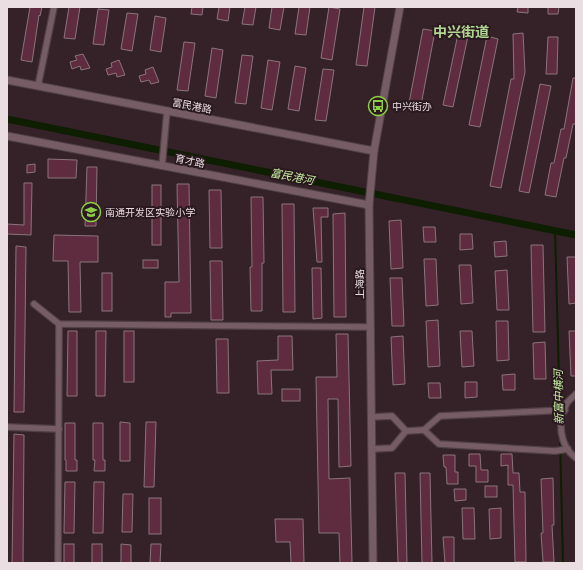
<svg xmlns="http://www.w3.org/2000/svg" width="583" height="570" font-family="'DejaVu Sans','Noto Sans SC',sans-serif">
  <rect width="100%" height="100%" fill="#342228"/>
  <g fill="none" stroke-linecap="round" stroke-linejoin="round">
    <g stroke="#0e1e00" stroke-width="2">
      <path d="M555,230L560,417"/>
      <path d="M560,437L563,563"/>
    </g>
    <path stroke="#0e1e00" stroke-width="7" d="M7,119L576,235"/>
  </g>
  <g fill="#5f2c3f" stroke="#8a747b">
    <path d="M30,7H42L40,16L39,15L32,62L21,60Z"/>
    <path d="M69,7H80L75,39L64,38Z"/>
    <path d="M192,7H203L202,15L191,14Z"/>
    <path d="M219,7H230L228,21L217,19Z"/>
    <path d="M245,7H256L253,25L242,24Z"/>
    <path d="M272,7H284L280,30L269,28Z"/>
    <path d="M299,7H310L306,35L295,34Z"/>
    <path d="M329,7L340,9L332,60L321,58Z"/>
    <path d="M364,7H375L367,66L356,65Z"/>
    <path d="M518,7H528V13L517,12Z"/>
    <path d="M548,7H559L558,14H548Z"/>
    <path d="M98,9L109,10L104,45L93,44Z"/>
    <path d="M127,13L138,14L132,51L121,49Z"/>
    <path d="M155,16L166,18L161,52L150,50Z"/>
    <path d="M423,29L435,31L421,105L409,103Z"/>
    <path d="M523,33L525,72L501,188L490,186L511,79H514L513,34Z"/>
    <path d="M458,34L468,36L453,107L443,105Z"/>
    <path d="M487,36L498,39L480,127L469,125Z"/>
    <path d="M548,37H558L557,74H546Z"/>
    <path d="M184,42L195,43L188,91L177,90Z"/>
    <path d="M212,48L223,50L216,98L205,96Z"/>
    <path d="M83,54L90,68L81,70L80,66L72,69L70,62L77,60L75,56Z"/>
    <path d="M242,55L253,56L246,104L235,103Z"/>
    <path d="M119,60L125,75L117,77L116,73L108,75L106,69L112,67L111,63Z"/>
    <path d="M268,60L280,62L272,110L261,108Z"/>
    <path d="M295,66L306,68L299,111L288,109Z"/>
    <path d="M153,67L159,82L151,84L149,80L141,82L139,76L146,74L145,70Z"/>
    <path d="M323,69L334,70L326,121L315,120Z"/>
    <path d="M573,78H576V124H573L566,158H564L556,197L545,195L551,163H554L561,129H564Z"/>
    <path d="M540,84L551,86L529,193L519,191Z"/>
    <path d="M48,159L77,160L76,178H48Z"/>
    <path d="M35,164V172L27,173V165Z"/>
    <path d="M87,167H97L96,226H85Z"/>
    <path d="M24,183H32L31,235L7,234V224L24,225Z"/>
    <path d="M177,184H189L191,313H171V317H165V282H179Z"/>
    <rect x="152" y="185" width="9" height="60"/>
    <path d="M209,190H221L222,248H210Z"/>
    <path d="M251,197H263L264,263H262V311H251L250,267H252Z"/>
    <path d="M282,204H294L295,312H283Z"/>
    <path d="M313,208H328V217H321L322,262H317Z"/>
    <path d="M345,213L346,317H334L333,214Z"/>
    <path d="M401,220L403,268L391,269L389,221Z"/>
    <path d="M423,227H435L436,242H424Z"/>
    <path d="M460,234H472L473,249L460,250Z"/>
    <path d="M54,235L98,236V262H80L81,312H69L68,261H53Z"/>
    <path d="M506,241L507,256L495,257L494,242Z"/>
    <path d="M531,245H543L545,332H533Z"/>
    <path d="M16,246L26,247L24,412H14Z"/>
    <path d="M567,257H576V303L569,304Z"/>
    <path d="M424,259H436L438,305L426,306Z"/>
    <rect x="143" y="260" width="15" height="8"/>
    <path d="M210,261H222L223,320H211Z"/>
    <path d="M459,265H471L473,303L461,304Z"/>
    <path d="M312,268H321L322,318L313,319Z"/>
    <path d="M507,270L509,310H497L495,271Z"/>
    <rect x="102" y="273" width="10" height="38"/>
    <path d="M390,278H402L404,326H392Z"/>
    <path d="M438,320L440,366L428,367L426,321Z"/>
    <path d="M496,321H508L509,360L497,361Z"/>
    <path d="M68,331H77V396H67Z"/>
    <path d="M96,331H106L105,396H96Z"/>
    <rect x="124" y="331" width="10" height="51"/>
    <path d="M460,331H472L474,366L462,367Z"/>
    <path d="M569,331H576V376H571Z"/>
    <path d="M336,334H348L351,466L339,467L338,399H328L329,479L350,478L352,563H340L339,533H319L316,377H337Z"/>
    <path d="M278,336H292L293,370H271L272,394H258L257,361L278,360Z"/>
    <path d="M403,336L405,384L393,385L391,337Z"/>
    <path d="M216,339H228L229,393H217Z"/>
    <path d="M545,342L546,379H534L533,343Z"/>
    <path d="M515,374V390H503L502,375Z"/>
    <path d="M465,382H477V397L465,398Z"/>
    <path d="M428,383H440L441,398H429Z"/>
    <rect x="282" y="389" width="18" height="12"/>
    <path d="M120,422L130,423V461H120Z"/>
    <path d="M146,422H156L154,487H144Z"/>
    <path d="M65,423H75V460H77V471H66V460H65Z"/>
    <path d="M93,423H103V460H105V471H94L95,460H93Z"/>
    <path d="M14,434L24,435L23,563H12Z"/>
    <path d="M469,454H480L481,470H488V482H476V466H469Z"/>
    <path d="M501,454H512L513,473H519L520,492H525L526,562H515L513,485H508V465L501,466Z"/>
    <path d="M443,455H455V472H458V484H447L446,467H444Z"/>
    <path d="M395,473H405L407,563H398Z"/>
    <path d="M420,473H430L432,563H422Z"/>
    <path d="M553,478L554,525H552L554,562H543L541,533H543L541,479Z"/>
    <path d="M65,482H75L74,533H64Z"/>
    <path d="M94,482H104L103,533H93Z"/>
    <rect x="485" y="486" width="12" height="11"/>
    <path d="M454,489H466V500L455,501Z"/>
    <path d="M123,494H133L132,532H122Z"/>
    <rect x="149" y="498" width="12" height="36"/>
    <path d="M462,508H474L475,539H463Z"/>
    <path d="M501,508V538L490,539L489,509Z"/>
    <path d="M275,519H303L304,563H291L290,542H276Z"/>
    <path d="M443,537H454V563H445Z"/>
    <rect x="64" y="544" width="10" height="19"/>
    <rect x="92" y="544" width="10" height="19"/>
    <path d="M121,544L131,545V563H121Z"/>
    <path d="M151,544H161L160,563H150Z"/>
  </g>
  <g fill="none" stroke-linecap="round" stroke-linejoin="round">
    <g stroke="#514046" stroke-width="8">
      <g id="minor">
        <path d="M38,86L54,7"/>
        <path d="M162,166L167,111"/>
        <path d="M34,304L59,324L370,327"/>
        <path d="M576,394C573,397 569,400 567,403C557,420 559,446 576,458"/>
        <path d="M565,410L440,416L424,430L439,444L555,451L568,449"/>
        <path d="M372,417L392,416L406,431L392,448L372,449"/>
        <path d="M7,427L59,429"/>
        <path d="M406,431L424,430"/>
        <path d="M58,563L59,324"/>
      </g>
    </g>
    <g stroke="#514046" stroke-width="9">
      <g id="tertiary">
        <path d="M7,80L374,151"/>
        <path d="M7,136L369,205"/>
        <path d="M373,563L369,205L374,151L400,7"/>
      </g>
    </g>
    <use href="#minor" stroke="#765c64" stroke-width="5.5"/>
    <use href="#tertiary" stroke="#765c64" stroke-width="7"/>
  </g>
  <defs>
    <g id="bus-ring" transform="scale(1)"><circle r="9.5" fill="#2a191f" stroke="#8dce44" stroke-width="1.5"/><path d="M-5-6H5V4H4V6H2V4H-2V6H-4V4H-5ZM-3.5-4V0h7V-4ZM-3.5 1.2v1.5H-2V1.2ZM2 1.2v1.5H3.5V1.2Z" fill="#8dce44"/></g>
    <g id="school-ring" transform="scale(1)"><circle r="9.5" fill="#2a191f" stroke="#8dce44" stroke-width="1.5"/><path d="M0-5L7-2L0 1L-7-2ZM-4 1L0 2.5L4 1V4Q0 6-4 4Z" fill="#8dce44"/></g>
  </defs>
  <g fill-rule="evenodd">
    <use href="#bus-ring" x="378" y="106"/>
    <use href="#school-ring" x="91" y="212"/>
  </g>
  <g text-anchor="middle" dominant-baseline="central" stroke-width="4" stroke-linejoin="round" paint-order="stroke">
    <g font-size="10" fill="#eadee2" stroke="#2a191f">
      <text transform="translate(192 106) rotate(11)">富民港路</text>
      <text transform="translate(190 161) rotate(11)">育才路</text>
      <text transform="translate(360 284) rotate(-91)">上海路</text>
    </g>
    <g font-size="10" fill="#eadee2" stroke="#2a191f" text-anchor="start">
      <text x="392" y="106">中兴街办</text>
      <text x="105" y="212">南通开发区实验小学</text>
    </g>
    <g font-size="11" font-style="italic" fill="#c5eda1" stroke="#2a191f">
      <text transform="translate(292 177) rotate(11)">富民港河</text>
      <text transform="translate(559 397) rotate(-91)">新富中横河</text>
    </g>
    <g font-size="14" font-weight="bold" fill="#b2d792" stroke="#2a191f">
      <text x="461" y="32">中兴街道</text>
    </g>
  </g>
  <rect width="583" height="570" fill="none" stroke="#eadee2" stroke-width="16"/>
</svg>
